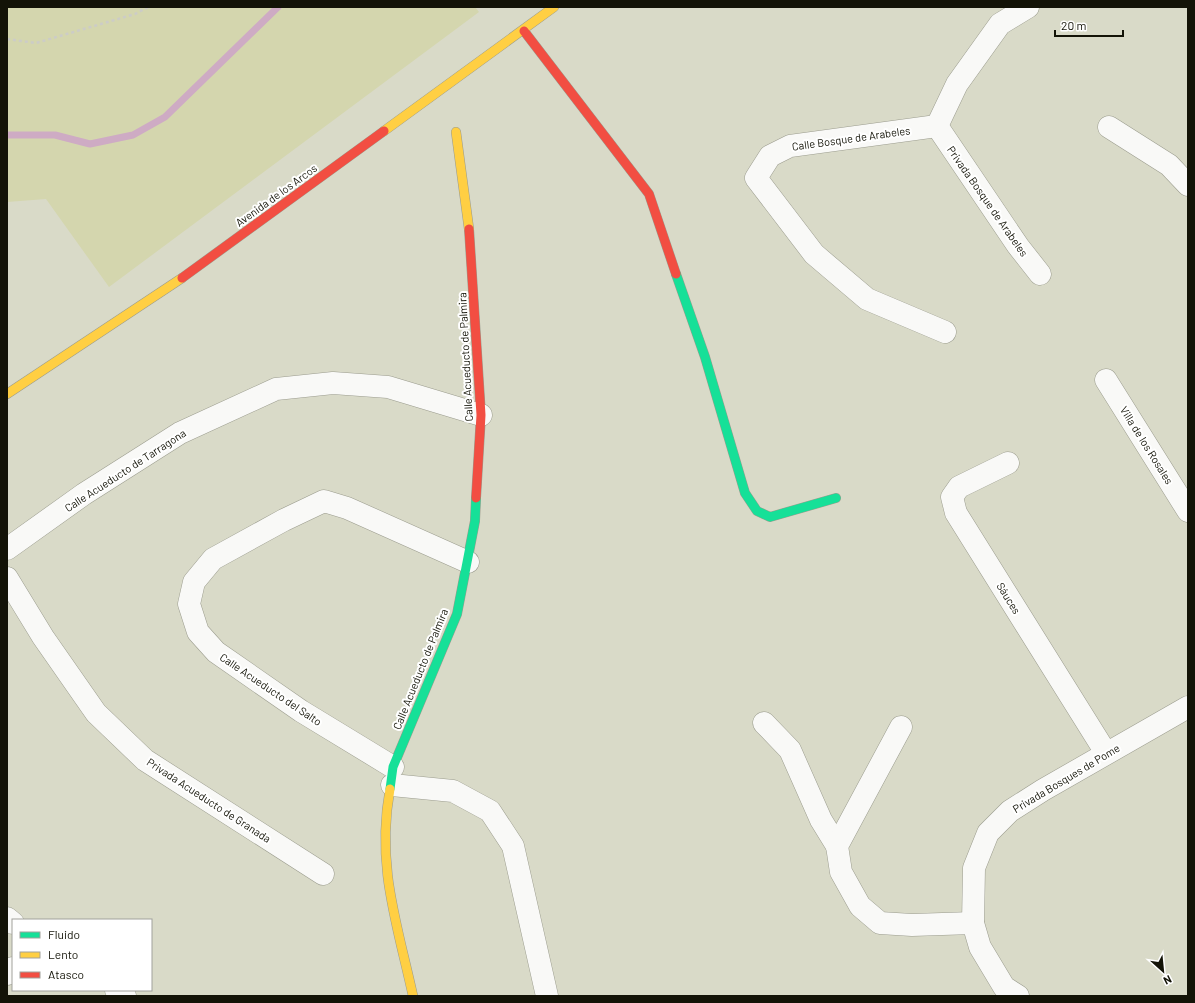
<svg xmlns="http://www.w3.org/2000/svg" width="1195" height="1003" font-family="Barlow,sans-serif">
  <rect width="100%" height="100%" fill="#d9dac8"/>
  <path fill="#d4d6ae" d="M7,7H475L479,12L109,287L46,199L7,202Z"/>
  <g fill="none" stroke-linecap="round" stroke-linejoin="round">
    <path stroke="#ceabc4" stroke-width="7" d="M7,135H55L90,144L133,135L165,117L278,7"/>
    <g stroke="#9b9c8e" stroke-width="23">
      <g id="street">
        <path d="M937,126L790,146L770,156L756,178L814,254L867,299L945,332"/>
        <path d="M937,126L1018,246L1040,274"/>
        <path d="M937,126L957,84L1000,24L1028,7"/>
        <path d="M1109,127L1169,165L1188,185"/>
        <path d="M1106,380L1188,511"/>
        <path d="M1008,463L959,487L952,497L956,513L1106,753"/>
        <path d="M7,549L84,494L180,433L276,389L333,383L388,387L481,415"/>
        <path d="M7,578L43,637L96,713L145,760L323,874"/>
        <path d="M764,723L790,750L821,820L837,846"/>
        <path d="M901,727L837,846L841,872L860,906L880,923L912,925L973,923"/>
        <path d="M393,767L301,711L216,652L198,632L189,604L194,582L213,559L284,520L324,501L347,508L468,562"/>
        <path d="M392,785L453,791L490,811L513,846L547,996"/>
        <path d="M7,918L13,923"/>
        <path d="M7,974L13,968"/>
        <path d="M116,990L125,996"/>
        <path d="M1018,996L1004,987L980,947L973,923L974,868L988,833L1010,811L1043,790L1188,707"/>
      </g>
    </g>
    <g stroke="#9b9c8e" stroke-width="10">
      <g id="fast">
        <path d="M676,274L705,357L745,493L757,511L770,517L836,498"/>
        <path d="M390,789L393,767L457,614L475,521L476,498"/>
      </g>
    </g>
    <g stroke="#9b9c8e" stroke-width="10">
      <g id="slow">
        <path d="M384,131L554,7"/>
        <path d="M456,132L469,229"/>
        <path d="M7,394L182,278"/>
        <path d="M390,789C376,865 397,923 413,996"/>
      </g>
    </g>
    <g stroke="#9b9c8e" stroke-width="10">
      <g id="jam">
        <path d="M524,31L649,194L676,274"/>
        <path d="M469,229L481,415L476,498"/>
        <path d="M182,278L384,131"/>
      </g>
    </g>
    <path stroke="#ccccc7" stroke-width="2.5" stroke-dasharray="3 3" stroke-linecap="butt" d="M7,39L36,43L135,14L148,7"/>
    <use href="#street" stroke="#f9f9f7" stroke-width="22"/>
    <use href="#fast" stroke="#16e098" stroke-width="9"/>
    <use href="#slow" stroke="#ffcf43" stroke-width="9"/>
    <use href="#jam" stroke="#f24e42" stroke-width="9"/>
  </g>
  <g text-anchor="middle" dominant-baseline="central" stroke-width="4" stroke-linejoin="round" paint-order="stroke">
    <g font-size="11" fill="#131307" stroke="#fff">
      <text transform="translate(851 138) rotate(-8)">Calle Bosque de Arabeles</text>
      <text transform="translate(276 195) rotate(-36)">Avenida de los Arcos</text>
      <text transform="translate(988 201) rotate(55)">Privada Bosque de Arabeles</text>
      <text transform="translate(465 357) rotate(-93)">Calle Acueducto de Palmira</text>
      <text transform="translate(1147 445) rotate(58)">Villa de los Rosales</text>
      <text transform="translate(125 470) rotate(-33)">Calle Acueducto de Tarragona</text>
      <text transform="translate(1009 598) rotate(58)">Sáuces</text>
      <text transform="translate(420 669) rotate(-68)">Calle Acueducto de Palmira</text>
      <text transform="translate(271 689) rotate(34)">Calle Acueducto del Salto</text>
      <text transform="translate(1066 778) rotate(-31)">Privada Bosques de Pome</text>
      <text transform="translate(209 800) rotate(33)">Privada Acueducto de Granada</text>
    </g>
  </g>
  <rect width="1195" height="1003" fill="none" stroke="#131307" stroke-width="16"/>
  <rect x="12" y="919" width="140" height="72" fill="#ffffff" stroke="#a1a19c"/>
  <rect x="20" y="932" width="20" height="6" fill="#16e098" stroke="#a1a19c"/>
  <text x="48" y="939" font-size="12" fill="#131307">Fluido</text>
  <rect x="20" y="952" width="20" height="6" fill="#ffcf43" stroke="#a1a19c"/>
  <text x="48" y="959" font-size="12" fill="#131307">Lento</text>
  <rect x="20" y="972" width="20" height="6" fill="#f24e42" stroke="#a1a19c"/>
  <text x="48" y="979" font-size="12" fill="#131307">Atasco</text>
  <g transform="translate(1163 971) rotate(153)" stroke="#ffffff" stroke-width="3" paint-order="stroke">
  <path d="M0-3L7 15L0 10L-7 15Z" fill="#131307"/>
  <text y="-6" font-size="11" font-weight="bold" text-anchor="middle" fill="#131307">N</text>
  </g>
  <path d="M1055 30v6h68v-6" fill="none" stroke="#131307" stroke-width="2"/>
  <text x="1061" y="30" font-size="12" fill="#131307" stroke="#ffffff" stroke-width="3" paint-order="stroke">20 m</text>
</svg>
